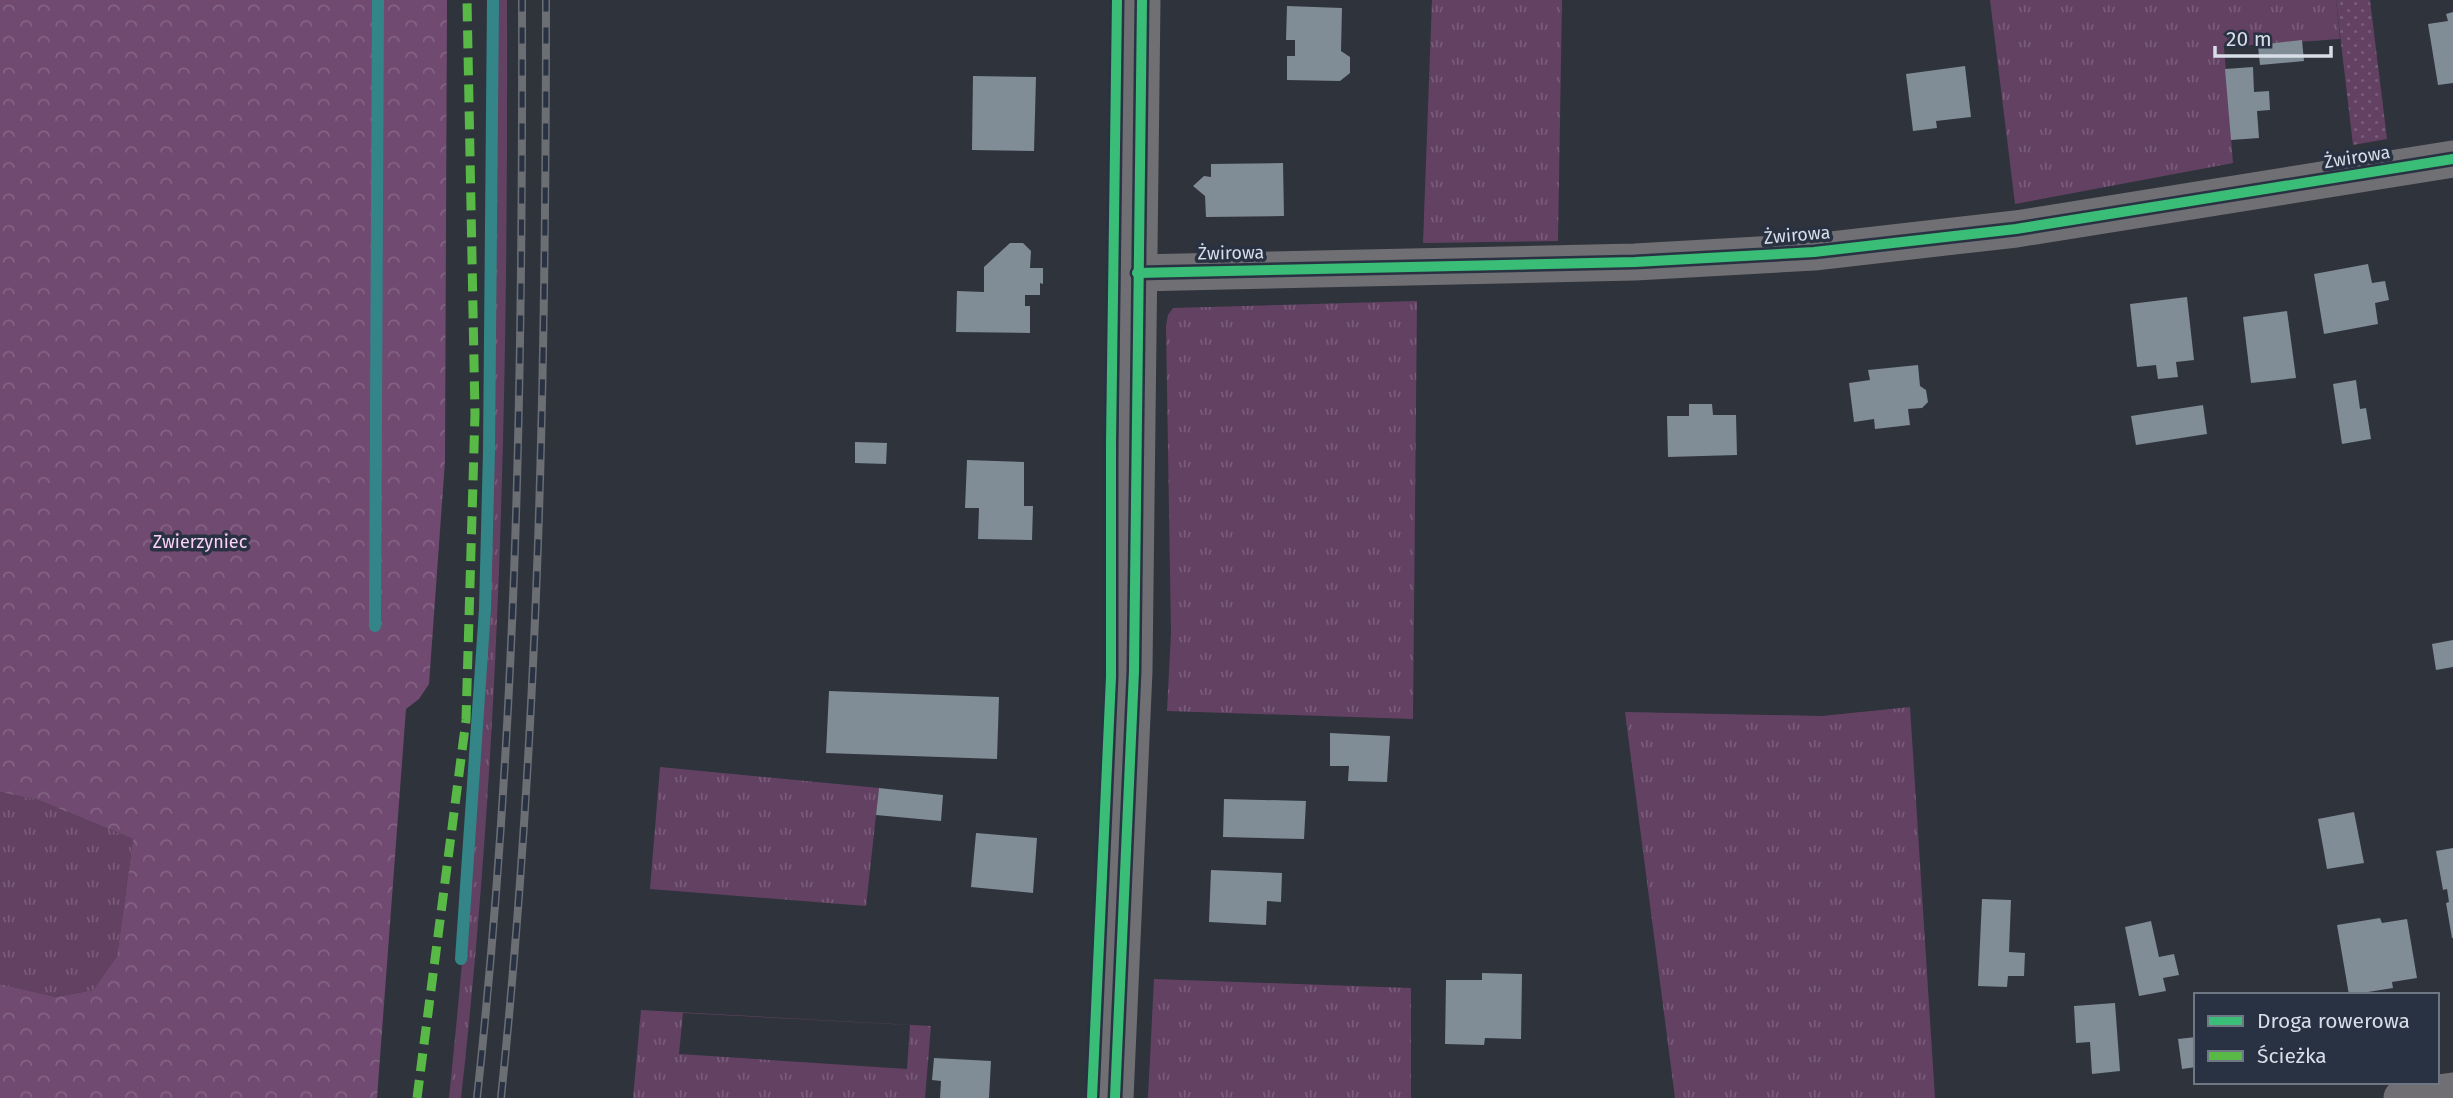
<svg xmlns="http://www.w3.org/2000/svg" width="2453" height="1098" font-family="'Fira Sans',sans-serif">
  <defs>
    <pattern id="grass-tufts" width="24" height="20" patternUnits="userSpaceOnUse" patternTransform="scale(1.75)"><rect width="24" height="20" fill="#634163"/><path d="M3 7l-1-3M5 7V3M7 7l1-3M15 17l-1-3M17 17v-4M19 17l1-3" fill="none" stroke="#795c79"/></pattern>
    <pattern id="forest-crowns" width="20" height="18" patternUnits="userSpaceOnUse" patternTransform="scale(1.75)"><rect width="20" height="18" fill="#704a70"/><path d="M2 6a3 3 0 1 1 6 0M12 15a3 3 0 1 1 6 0" fill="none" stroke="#846484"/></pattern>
    <pattern id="park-dots" width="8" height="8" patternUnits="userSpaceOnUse" patternTransform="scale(1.75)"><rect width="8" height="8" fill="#634163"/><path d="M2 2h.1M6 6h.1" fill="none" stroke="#795c79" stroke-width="1.8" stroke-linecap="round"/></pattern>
  </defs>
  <rect width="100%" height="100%" fill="#2f333c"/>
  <g fill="url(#grass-tufts)" fill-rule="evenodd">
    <path d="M495,0H507C508,366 502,734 461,1098H449C465,942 478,786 485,630C494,420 494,210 495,0Z"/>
    <path d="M1432,0H1562L1558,241L1423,243Z"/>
    <path d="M1990,0H2336L2340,39L2224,47L2233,163L2015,204Z"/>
    <path d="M1417,301L1413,719L1167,711L1171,633L1166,326L1168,315L1173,308Z"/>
    <path d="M1910,707L1935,1098H1675L1625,712L1822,716Z"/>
    <path d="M660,767L879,788L866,906L650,889Z"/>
    <path d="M0,792L38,800L133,839L117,956L93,990L56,997L0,984Z"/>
    <path d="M1154,979L1411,988V1098H1148Z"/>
    <path d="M641,1010L931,1026L925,1098H633ZM683,1013L910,1025L907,1069L679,1054Z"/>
  </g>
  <path fill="url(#forest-crowns)" d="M0,0H447L445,461L429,684L419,699L406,709L377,1098H0V984L56,997L93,990L117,956L133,839L38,800L0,792Z"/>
  <path fill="url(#park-dots)" d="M2336,0H2370L2387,139L2353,145Z"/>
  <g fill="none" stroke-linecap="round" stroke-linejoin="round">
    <g stroke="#348588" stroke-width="12">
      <path d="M375,626L378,0"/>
      <path d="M461,959L485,609L489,451L493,0"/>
    </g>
  </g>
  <g fill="#808c96">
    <path d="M1287,6L1342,8L1341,51L1350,57V73L1340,81L1287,80V56H1295V40H1286Z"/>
    <path d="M2453,12V83L2438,85L2428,24L2448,21L2446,14Z"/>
    <path d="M2266,36L2267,44L2302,40L2304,61L2260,65L2257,37Z"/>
    <path d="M1965,66L1971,117L1936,121L1937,128L1913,131L1906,74Z"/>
    <path d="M2253,67L2254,92L2269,91L2270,110L2257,111L2259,138L2231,140L2225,69Z"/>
    <path d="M973,76L1036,77L1034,151L972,150Z"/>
    <path d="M1283,163L1284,216L1206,217L1205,196L1193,186L1204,176L1211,177V164Z"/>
    <path d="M1010,243H1023L1031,251L1030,268H1043V284L1040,283V295H1025V306H1030V333L956,332L957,291L984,292V267Z"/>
    <path d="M2368,264L2372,283L2385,281L2389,300L2375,303L2378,324L2324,334L2314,274Z"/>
    <path d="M2187,297L2194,360L2176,362L2178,377L2158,379L2156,365L2137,367L2130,304Z"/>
    <path d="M2287,311L2296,378L2251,383L2243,317Z"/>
    <path d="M1918,365L1920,386L1926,390L1928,402L1922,408L1908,409L1910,425L1875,429L1874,419L1854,422L1849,383L1870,380L1868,370Z"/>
    <path d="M2356,380L2360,409L2366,408L2371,439L2342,444L2333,384Z"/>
    <path d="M1689,404H1712L1713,415H1736L1737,455L1668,457L1667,416H1689Z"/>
    <path d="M2203,405L2207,434L2136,445L2131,416Z"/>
    <path d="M855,442L887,443L886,464L855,463Z"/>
    <path d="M967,460L1024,462V506H1033L1032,540L978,539L979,508H965Z"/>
    <path d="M2453,640V667L2436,670L2432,644Z"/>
    <path d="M829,691L999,697L997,759L826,753Z"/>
    <path d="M1330,733L1390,736L1387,782L1348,781L1349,766H1330Z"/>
    <path d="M879,788L943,795L941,821L876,815Z"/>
    <path d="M1224,799L1306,801L1304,839L1223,837Z"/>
    <path d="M2354,812L2364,863L2327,869L2318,819Z"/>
    <path d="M976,833L1037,838L1033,893L971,887Z"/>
    <path d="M2453,848V938H2452L2446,903L2449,902L2447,889L2443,890L2436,851Z"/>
    <path d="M1211,870L1282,873L1281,902L1267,901L1266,925L1209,922Z"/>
    <path d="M1982,899L2011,900L2009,952L2025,953L2024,976H2008L2007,987L1978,986Z"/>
    <path d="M2380,918L2382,923L2407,919L2417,978L2392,982L2393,988L2349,995L2337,925Z"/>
    <path d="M2151,921L2159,957L2174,954L2179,975L2163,978L2166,991L2139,996L2125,927Z"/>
    <path d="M1482,973L1522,974L1521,1039L1485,1038L1484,1045L1445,1044L1446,980H1482Z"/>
    <path d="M2115,1003L2120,1071L2092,1074L2090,1042L2076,1043L2074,1006Z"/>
    <path d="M2196,1037V1067L2182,1069L2178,1039Z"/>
    <path d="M934,1058L991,1061L989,1098H940L941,1081L932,1080Z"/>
  </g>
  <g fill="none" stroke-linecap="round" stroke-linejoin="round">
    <g stroke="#706f73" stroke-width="37">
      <path d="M1137,273L1635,262L1814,252L2016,229L2453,159"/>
      <path d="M1115,1098L1134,671L1142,0"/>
      <path d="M2402,1098L2453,1091"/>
    </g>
    <g stroke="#6b6e73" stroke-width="8">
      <g id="rail">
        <path d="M477,1098C517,733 523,367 522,0"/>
        <path d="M501,1098C539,733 546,367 546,0"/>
      </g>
    </g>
    <use href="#rail" stroke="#293242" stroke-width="5" stroke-dasharray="16" stroke-linecap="butt"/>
    <path stroke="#58b947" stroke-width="9" stroke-dasharray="18 9" stroke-linecap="butt" d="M417,1098L466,720L475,414L467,0"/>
    <g stroke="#293242" stroke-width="15">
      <g id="cycleway">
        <path d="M1137,273L1635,262L1814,252L2016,229L2453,159"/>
        <path d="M1092,1098L1111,677V444L1117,0"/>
        <path d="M1115,1098L1134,671L1142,0"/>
      </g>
    </g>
    <use href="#cycleway" stroke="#3abd76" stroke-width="10"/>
  </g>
  <g text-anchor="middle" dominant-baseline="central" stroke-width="7" stroke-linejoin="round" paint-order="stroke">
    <g font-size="18" fill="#d8dee8" stroke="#293242">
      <text transform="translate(2357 157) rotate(-9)">Żwirowa</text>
      <text transform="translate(1797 235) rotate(-5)">Żwirowa</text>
      <text transform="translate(1231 253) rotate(-1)">Żwirowa</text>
    </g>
    <g font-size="18" fill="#fad1f7" stroke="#293242">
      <text x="200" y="542">Zwierzyniec</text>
    </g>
  </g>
  <rect x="2194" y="993" width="245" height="91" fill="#293242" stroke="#6f7784" stroke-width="2"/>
  <rect x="2208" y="1016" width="35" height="10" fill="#3abd76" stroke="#6f7784" stroke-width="2"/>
  <text x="2257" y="1028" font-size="21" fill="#d8dee8">Droga rowerowa</text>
  <rect x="2208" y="1051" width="35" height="10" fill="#58b947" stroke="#6f7784" stroke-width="2"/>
  <text x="2257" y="1063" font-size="21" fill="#d8dee8">Ścieżka</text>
  <path d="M2215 46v10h116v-10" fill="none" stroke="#d8dee8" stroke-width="3.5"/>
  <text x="2226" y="46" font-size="21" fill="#d8dee8" stroke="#293242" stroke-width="5" paint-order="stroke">20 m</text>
</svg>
